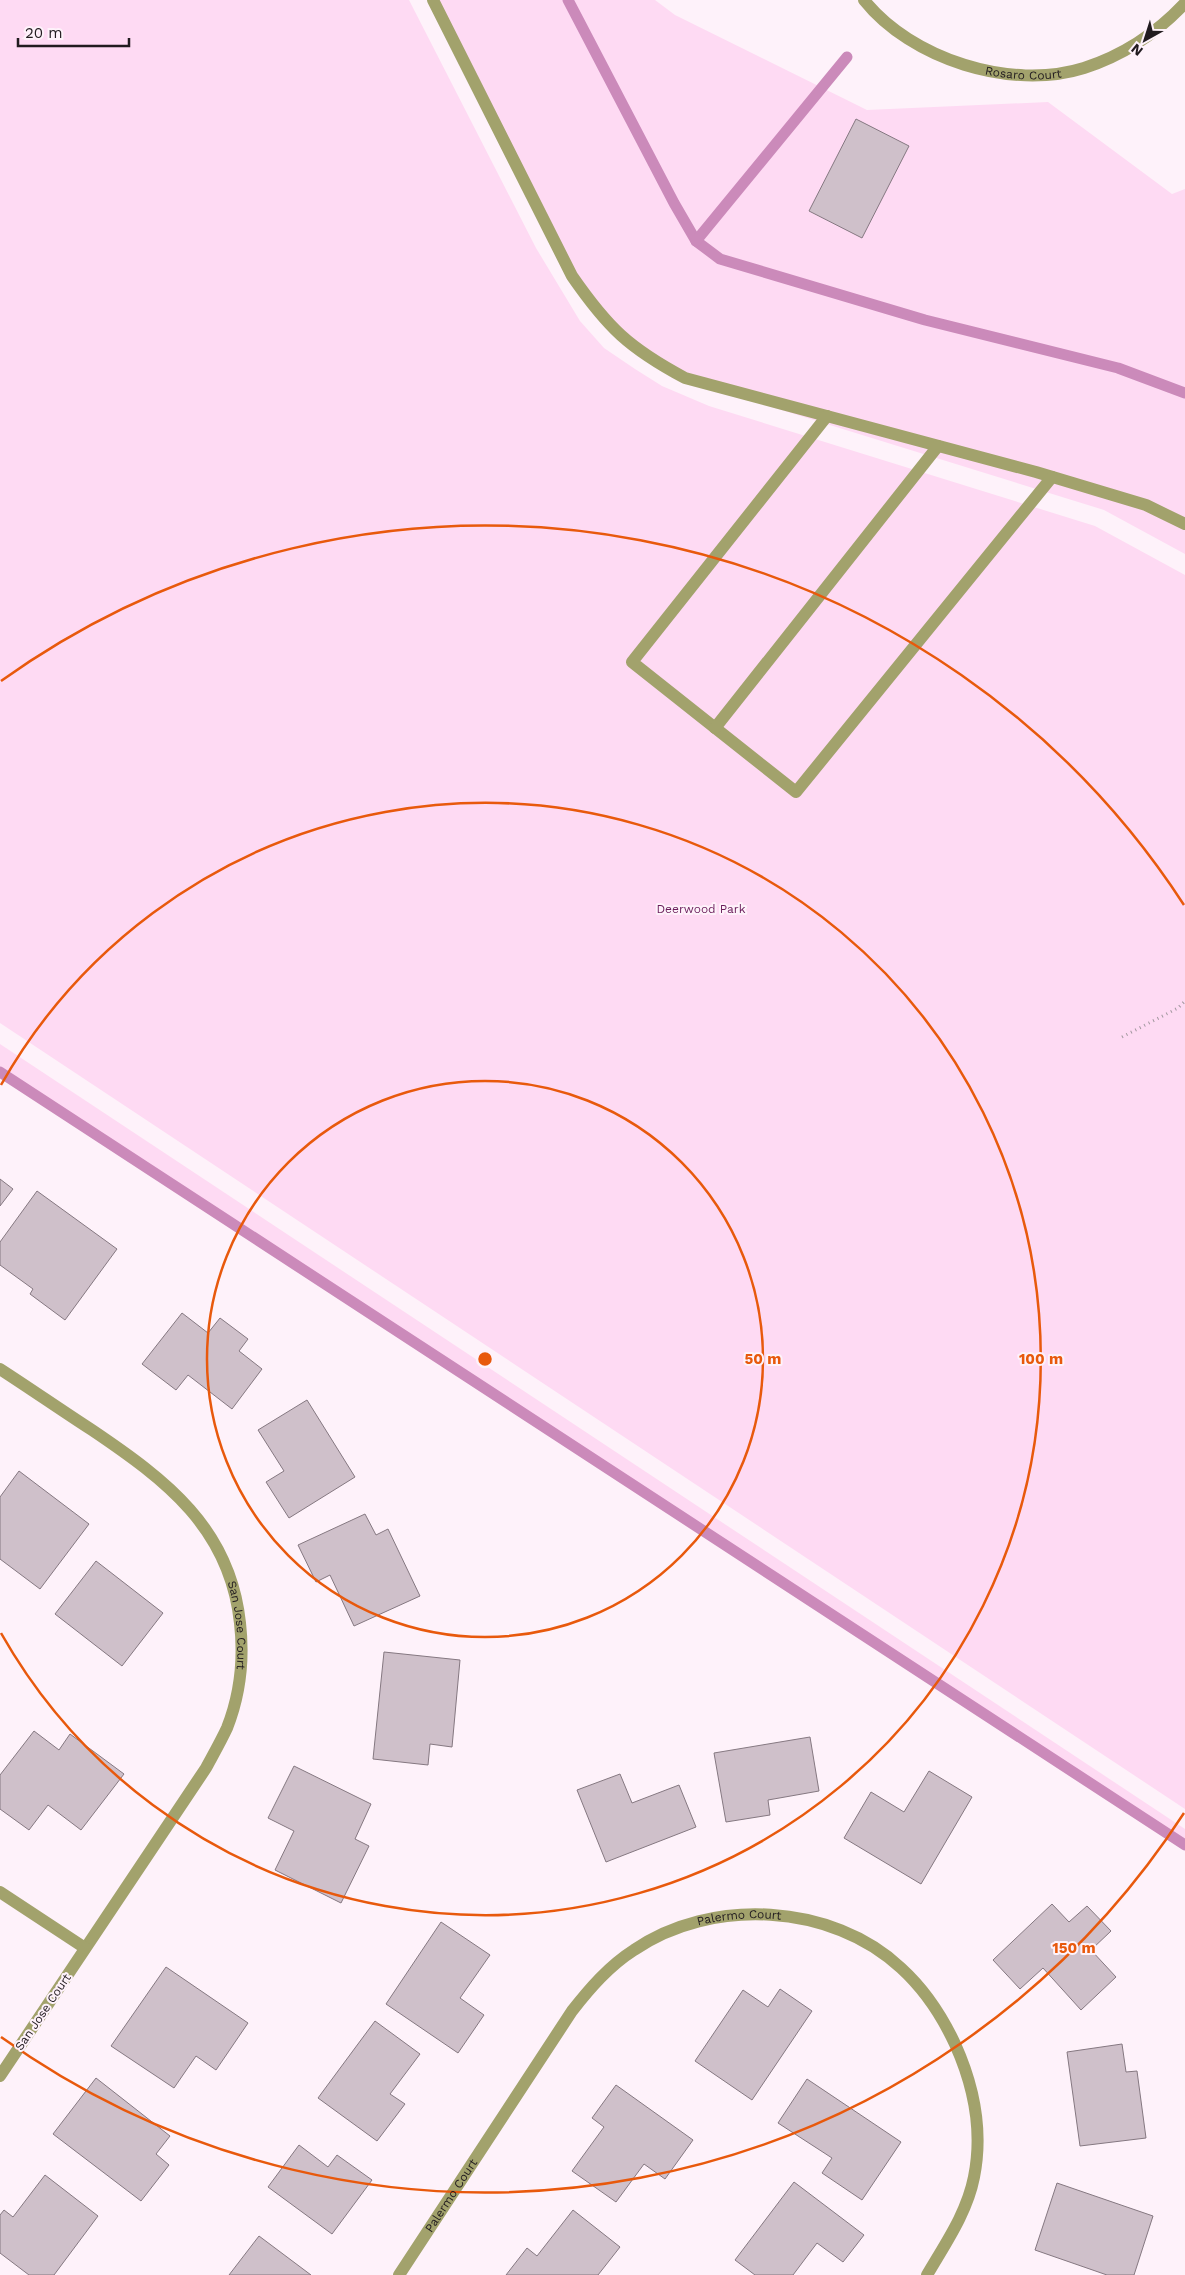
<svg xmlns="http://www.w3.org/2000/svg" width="1185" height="2275" font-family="'Work Sans',sans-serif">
  <rect width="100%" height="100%" fill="#fef2fa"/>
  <g fill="#fedaf3">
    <path d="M0,0H409L536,248L580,321L604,348L635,369L662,386L709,406L1095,526L1185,575V1809L0,1023Z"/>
    <path d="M429,0H655L675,15L867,110L1048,102L1172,194L1185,189V554L1104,510L717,390L671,370L594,309Z"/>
    <path d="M0,1044L1185,1829V1842L0,1069Z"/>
  </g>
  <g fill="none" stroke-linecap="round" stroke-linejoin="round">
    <g stroke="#cb8aba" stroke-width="11">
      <path d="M568,0L674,203L696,241L720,259L925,320L1118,368L1185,393"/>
      <path d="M696,241L847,57"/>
      <path d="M0,1072L1185,1845"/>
    </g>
  </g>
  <g fill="#cfc0ca" stroke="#857881">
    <path d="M856,119L909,146L862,238L809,211Z"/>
    <path d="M0,1179L13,1189L0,1206Z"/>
    <path d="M37,1191L117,1249L65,1320L30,1294L33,1289L0,1265V1242Z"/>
    <path d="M182,1313L208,1333L220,1318L248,1339L239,1351L262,1369L232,1409L188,1375L176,1390L142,1364Z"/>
    <path d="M307,1400L355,1477L289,1518L266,1482L284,1471L258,1430Z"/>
    <path d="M19,1471L89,1524L40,1589L0,1559V1497Z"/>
    <path d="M365,1514L376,1535L388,1529L420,1596L354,1626L330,1575L316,1582L298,1545Z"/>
    <path d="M96,1561L163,1613L122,1666L55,1614Z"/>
    <path d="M384,1652L460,1660L452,1747L430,1744L428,1765L373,1759Z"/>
    <path d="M34,1731L59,1750L70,1734L124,1774L81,1830L48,1805L29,1830L0,1809V1775Z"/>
    <path d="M810,1737L819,1791L768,1800L770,1815L726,1822L714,1753Z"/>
    <path d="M294,1766L371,1804L355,1839L369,1846L341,1903L275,1870L294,1831L268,1818Z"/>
    <path d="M929,1771L972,1797L921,1884L844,1838L871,1792L904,1812Z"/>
    <path d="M620,1774L632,1803L679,1785L696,1827L606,1862L577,1790Z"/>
    <path d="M1052,1904L1069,1922L1087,1906L1111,1931L1091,1950L1116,1977L1081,2010L1043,1968L1020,1989L993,1960Z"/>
    <path d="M441,1922L490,1955L460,1998L484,2015L458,2053L386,2004Z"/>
    <path d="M166,1967L248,2023L216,2070L196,2056L174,2088L111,2046Z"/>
    <path d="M780,1989L812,2011L752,2100L695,2061L743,1990L768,2007Z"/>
    <path d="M375,2021L420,2054L390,2094L405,2104L377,2141L318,2098Z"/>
    <path d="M1122,2044L1126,2072L1137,2071L1146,2138L1080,2146L1067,2052Z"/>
    <path d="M96,2078L170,2136L156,2154L169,2165L141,2201L53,2134Z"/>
    <path d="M807,2079L901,2142L862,2200L822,2173L832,2158L778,2123Z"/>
    <path d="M616,2085L693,2140L665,2179L644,2164L616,2202L572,2171L604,2127L592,2118Z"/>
    <path d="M299,2145L328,2167L337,2155L372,2180L332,2234L268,2187Z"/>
    <path d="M45,2175L98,2216L54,2275H29L0,2253V2215L4,2210L13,2217Z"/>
    <path d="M794,2182L864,2235L843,2262L817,2243L793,2275H755L735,2260Z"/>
    <path d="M1057,2183L1153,2216L1134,2275H1107L1035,2250Z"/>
    <path d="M573,2210L620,2247L598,2275H506L527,2248L537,2256Z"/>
    <path d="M259,2236L311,2275H229Z"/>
  </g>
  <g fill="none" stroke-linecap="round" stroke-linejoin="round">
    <path stroke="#a2989f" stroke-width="3" stroke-dasharray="1 4" stroke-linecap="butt" d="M1122,1037L1178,1008L1185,1001"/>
    <g stroke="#a2a26c" stroke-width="12">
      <path d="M433,0L572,276C608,328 629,348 685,378L1036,472L1146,505L1185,524"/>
      <path id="s1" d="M864,0C911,59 1011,91 1084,68C1124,55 1157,33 1185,3"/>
      <path d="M827,416L632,662L796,792L1052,477"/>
      <path d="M715,728L938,446"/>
      <path id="s2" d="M0,1369C31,1389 61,1410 92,1430C166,1480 230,1528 240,1623C244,1658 240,1695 227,1728C221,1741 213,1755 206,1768L0,2076"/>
      <path d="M0,1892L85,1948"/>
      <path id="s3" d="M399,2275L572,2011C590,1988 609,1966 634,1950C711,1897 832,1903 901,1968C924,1989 942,2016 955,2044C974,2086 983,2132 974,2177C967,2213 945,2244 927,2275"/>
    </g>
  </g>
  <g fill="none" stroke="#e8590c" stroke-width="2.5">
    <circle cx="485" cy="1359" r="278"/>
    <path d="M1 1085A556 556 0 1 1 1 1633"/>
    <path d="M1184 1813A833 833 0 0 1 1 2037M1 681A833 833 0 0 1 1184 905"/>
  </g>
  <g text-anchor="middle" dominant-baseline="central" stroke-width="4" stroke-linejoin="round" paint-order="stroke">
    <g font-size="12" fill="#211b1f" stroke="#fef2fa">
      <text stroke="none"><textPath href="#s1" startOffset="181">Rosaro Court</textPath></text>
      <text stroke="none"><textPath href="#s2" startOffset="365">San Jose Court</textPath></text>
      <text stroke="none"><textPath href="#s3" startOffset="515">Palermo Court</textPath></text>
      <text transform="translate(43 2012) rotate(-56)">San Jose Court</text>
      <text stroke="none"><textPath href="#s3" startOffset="95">Palermo Court</textPath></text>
    </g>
    <g font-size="12" fill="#691c5a" stroke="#fef2fa">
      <text x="701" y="909">Deerwood Park</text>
    </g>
  </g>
  <circle cx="485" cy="1359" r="8" fill="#e8590c" stroke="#fef2fa" stroke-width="2.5"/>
  <g font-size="15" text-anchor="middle" font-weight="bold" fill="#e8590c" stroke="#fef2fa" stroke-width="4" stroke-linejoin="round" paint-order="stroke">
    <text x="763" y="1364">50 m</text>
    <text x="1041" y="1364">100 m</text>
    <text x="1074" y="1953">150 m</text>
  </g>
  <g transform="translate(1145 40) rotate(219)" stroke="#fef2fa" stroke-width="4" paint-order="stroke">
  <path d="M0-4L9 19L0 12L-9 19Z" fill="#211b1f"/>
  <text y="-8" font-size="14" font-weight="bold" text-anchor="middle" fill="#211b1f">N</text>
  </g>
  <path d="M18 38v8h111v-8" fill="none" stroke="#211b1f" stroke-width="2.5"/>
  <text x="25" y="38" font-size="15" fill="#211b1f" stroke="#fef2fa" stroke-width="4" paint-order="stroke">20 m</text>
</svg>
